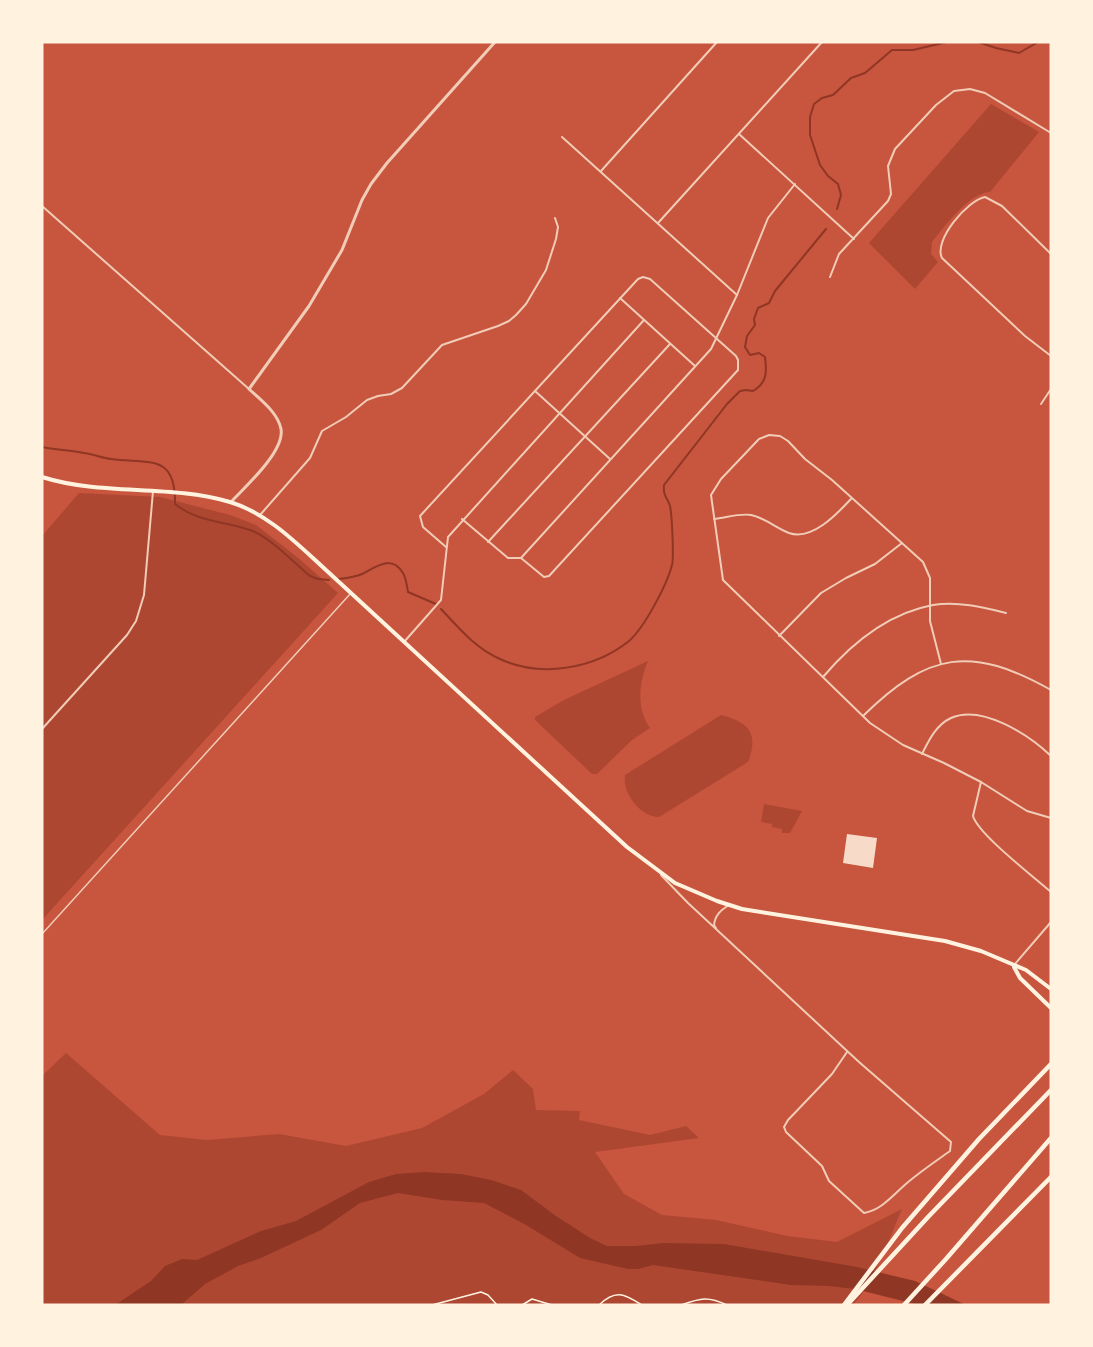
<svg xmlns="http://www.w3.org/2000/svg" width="1093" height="1347" font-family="'PT Sans',sans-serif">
  <rect width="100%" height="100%" fill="#c8553d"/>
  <g fill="#ae4732">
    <path d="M991,104L1039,132L990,192C969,193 945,226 932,242L931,254L938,262L915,289L869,243Z"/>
    <path d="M79,493L160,497L230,515L256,525L297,557L338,593L42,920V536Z"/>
    <path d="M648,661C639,682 636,708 650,728L632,740L597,774H592L535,720V717L564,700Z"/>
    <path d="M721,715C749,722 759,734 748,762L659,817C640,817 622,793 625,775Z"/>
    <path d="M764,804L802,811L790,833H782V829L772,827V824L761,822Z"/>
    <path d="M66,1053L160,1135L207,1140L279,1134L346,1146L422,1128L484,1094L513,1070L533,1089L536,1110L580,1111L579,1120L650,1135L686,1126L699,1138L595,1152L624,1194L662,1215L716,1220L787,1236L837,1242L902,1209C890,1237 874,1283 853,1305H42V1076Z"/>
  </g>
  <path fill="#8f3625" d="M425,1172L461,1174L491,1180L521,1190L556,1216L590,1238L607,1246H636L663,1243L724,1244L857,1267L915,1281L966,1305H919L855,1289L829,1286L791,1285L653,1265L638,1269H628L580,1258L526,1225L484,1203L442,1200L398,1193L360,1203L321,1230L261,1258L238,1266L205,1284L181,1305H115L151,1281L165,1266L182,1259L197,1260L261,1231L296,1221L369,1182L396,1174Z"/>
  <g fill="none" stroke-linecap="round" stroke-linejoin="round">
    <g stroke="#8f3625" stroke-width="2">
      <path d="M978,42L996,48L1019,53L1038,42"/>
      <path d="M837,209L841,195L838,184L828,176L820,165L810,135V117L814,104L822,98L833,95L851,78L865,73L892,50H913L947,42"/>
      <path d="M42,447C56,450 70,450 84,453C93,454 102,458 111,459C149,464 176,453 175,504C197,522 224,521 250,530C270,537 293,562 310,576L318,579L329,580"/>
      <path d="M339,579C347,578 355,577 362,574C376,567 391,554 403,573C406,578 407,586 408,592L436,604"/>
      <path d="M441,609C459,628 475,648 500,659C541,678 594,669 629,641C644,628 667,585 672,565C674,558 672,515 670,506C667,496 663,497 664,485L727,404L740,391L746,390L753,391C767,383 767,372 765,357L759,353L750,355L745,347L747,336L755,325L754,319L758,308L769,303L775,291L826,229"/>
    </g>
  </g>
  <path fill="#f7dbc8" d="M847,834L877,838L873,868L843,863Z"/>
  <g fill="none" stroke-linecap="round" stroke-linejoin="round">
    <g stroke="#fff3e0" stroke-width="1.5">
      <path d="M432,1305L481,1292L488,1295L497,1305"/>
      <path d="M522,1305L532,1299L552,1305"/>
      <path d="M599,1305C616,1289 624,1294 642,1305"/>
      <path d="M681,1305C701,1298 708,1296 727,1305"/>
    </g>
    <path stroke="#f1ccb7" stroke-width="1.5" d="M42,934L351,593"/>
    <g stroke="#f1ccb7" stroke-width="2">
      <path d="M739,134L854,239"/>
      <path d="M562,137L737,295"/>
      <path d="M601,171L717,42"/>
      <path d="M42,206L249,389"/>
      <path d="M658,223L822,42"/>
      <path d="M1051,254L1002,206L985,197C968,200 933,240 942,258L1025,336L1051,356"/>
      <path d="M830,277L839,254L888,201L891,194L888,166L895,149L936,105L954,91L970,89L985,93L1051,133"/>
      <path d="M620,298L695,366"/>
      <path d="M535,391L610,459"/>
      <path d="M1041,404L1051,389"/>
      <path d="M260,515L310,458L322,431L346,417L367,400L378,396L391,394L402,388L442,345L498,326L509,321L516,315L526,304L546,270L556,239L558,227L555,218"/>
      <path d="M462,519L508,558H521L711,349L737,295L768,218L795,184"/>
      <path d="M714,519C725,518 740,513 751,515C765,518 776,528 789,533C812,541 837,514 851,499"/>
      <path d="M488,542L670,344"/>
      <path d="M446,547L423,527L420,516L638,279L643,277L650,279L736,356L738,360V370L549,576L544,577L521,558"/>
      <path d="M779,636L821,593L846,578L875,564L902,543"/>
      <path d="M404,642L441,600L448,537L644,320"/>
      <path d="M941,664L930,621V578L923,562L832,480L805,459L788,441L780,436L769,435L759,439L721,479L711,495L723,580L870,723L903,745L944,763L981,782L1027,811L1051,818"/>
      <path d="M823,677C851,644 889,613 933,605C957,601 983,607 1006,613"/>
      <path d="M863,716C928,652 971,645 1051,690"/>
      <path d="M42,729L127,635L136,621L144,595L153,491"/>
      <path d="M922,754C929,740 936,725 951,718C982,704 1029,735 1051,756"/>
      <path d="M981,782L973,816C978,834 1034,877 1051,892"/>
      <path d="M661,875L688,903L859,1062L951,1142L950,1151C936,1161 921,1171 907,1183C894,1194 882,1210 864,1213L829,1181L822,1166L786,1132L784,1127L788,1120L832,1074L847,1052"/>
      <path d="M716,928L714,925C715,915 721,910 729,905"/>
      <path d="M1015,964L1051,922"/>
    </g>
    <path stroke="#f1ccb7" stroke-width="3" d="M231,502C245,487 285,451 281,429C278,413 261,400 249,389L309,306L342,250L362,200L371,184L387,163L495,42"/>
    <g stroke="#fff3e0" stroke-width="4">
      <path d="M42,477C102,496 169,484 230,502C263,512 289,536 314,559L627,847L675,883L717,901L742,909L945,941L981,951L1026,970L1051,989"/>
      <path d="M1014,967L1020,978L1051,1008"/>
    </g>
    <g stroke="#fff3e0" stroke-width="4.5">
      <path d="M844,1305L902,1228L979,1139L1051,1064"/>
      <path d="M847,1305L929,1216L1051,1090"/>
      <path d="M904,1305L946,1259L1051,1138"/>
      <path d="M925,1305L1051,1177"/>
    </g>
  </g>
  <rect width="1093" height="1347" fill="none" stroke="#fff3e0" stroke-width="87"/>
</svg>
